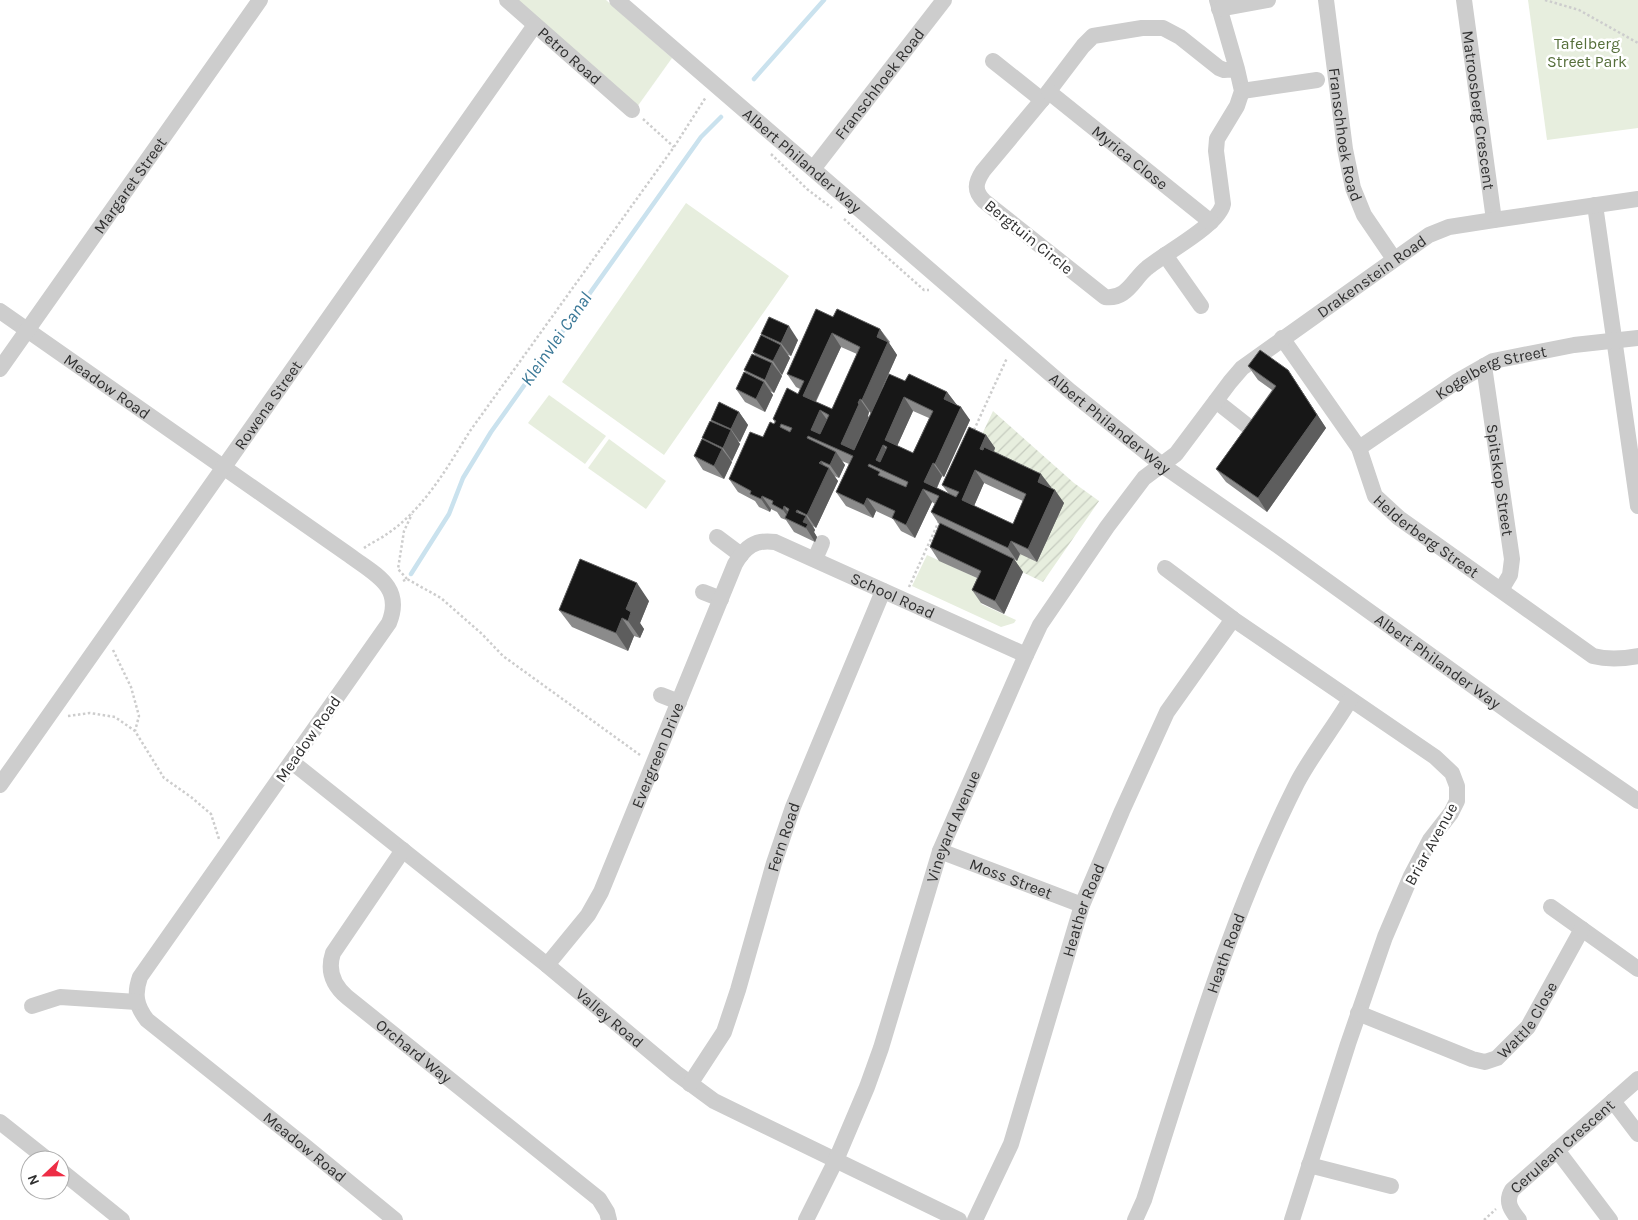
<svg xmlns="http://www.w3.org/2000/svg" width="1638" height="1220" font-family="Karla,sans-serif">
  <defs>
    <pattern id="garden-furrows" width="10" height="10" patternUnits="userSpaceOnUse" patternTransform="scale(1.25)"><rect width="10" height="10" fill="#e7eede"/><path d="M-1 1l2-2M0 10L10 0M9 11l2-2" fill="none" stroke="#c6ccbf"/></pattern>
  </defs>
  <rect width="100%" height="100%" fill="#fff"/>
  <g fill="#e7eede">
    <path d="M515,0H606L672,58L637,107Z"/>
    <path d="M1528,0H1638V128L1547,140Z"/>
    <path d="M686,203L789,276L664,455L562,382Z"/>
    <path d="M549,395L606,436L585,464L528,423Z"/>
    <path d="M609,439L666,481L646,509L588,468Z"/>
    <path d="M927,555L990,584L981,604L1016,620L1014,623L1001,627L912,586Z"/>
  </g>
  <path fill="url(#garden-furrows)" d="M993,411L1074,483L1099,501L1043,582L1012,567L1015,560L1017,561L1020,554L1064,503L993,461L979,441Z"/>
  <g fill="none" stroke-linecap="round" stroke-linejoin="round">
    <g stroke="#cae2ee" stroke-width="4.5">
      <path d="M754,79L824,0"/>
      <path d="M411,574L449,514L463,478L491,432L701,137L721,117"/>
    </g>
    <g stroke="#cdcdcd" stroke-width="2.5" stroke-dasharray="2.5 2.5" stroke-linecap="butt">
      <path d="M1545,0L1579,10L1638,43"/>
      <path d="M643,119L674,147"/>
      <path d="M771,154L807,189L832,208"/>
      <path d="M844,219L924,290H929"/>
      <path d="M974,430L1007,358"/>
      <path d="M364,548C371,543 380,539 387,534C424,509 447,468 470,431L674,147L706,97"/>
      <path d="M407,579L398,569L404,531L412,514"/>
      <path d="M403,581L407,579L441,598L482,634L503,656L640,755"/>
      <path d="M909,587L940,519"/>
      <path d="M113,650L131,687L139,716L135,731"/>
      <path d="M68,716L90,713L115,717L135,731L164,778L191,797L211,814L219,839"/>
      <path d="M1484,1220L1496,1209"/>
    </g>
    <g stroke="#cdcdcd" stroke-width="16">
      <path id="s1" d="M507,0L632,110"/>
      <path id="s2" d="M617,0L1070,391L1162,465L1277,545L1519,719L1638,801"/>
      <path d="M1217,0L1237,69L1242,91L1237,106L1217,139L1216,151L1223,204C1219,225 1165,253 1147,268C1138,275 1133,286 1123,293C1117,297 1112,298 1105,297L984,201C974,191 975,183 983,171L1042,100L1083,46L1093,36L1142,28H1163L1180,37L1219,68L1224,70L1237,69"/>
      <path id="s3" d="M1326,0L1345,149L1353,188L1364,215L1394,259"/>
      <path id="s4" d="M1464,0L1494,220"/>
      <path d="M1219,9L1268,0"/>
      <path d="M993,61L1042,100"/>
      <path d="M1242,91L1317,80"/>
      <path id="s5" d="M1049,92L1211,222"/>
      <path id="s6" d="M813,169L944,0"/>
      <path d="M1595,205L1638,506"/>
      <path d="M1165,255L1201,306"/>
      <path id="s7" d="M0,311L349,555C374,574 404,586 389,623L140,977C134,994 136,1006 147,1020L306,1147L395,1220"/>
      <path id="s8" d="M1282,338L1359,448L1375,496L1399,518L1593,656C1609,660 1622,659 1638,656"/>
      <path id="s9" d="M1484,366L1512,559L1510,575L1501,590"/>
      <path id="s10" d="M0,369L260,0"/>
      <path d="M1216,401L1254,431"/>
      <path id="s11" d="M1359,448L1456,382L1493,361L1574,345L1638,338"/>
      <path d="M717,537L741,555"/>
      <path d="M815,559L822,543"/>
      <path d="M1165,568L1233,619L1435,757L1452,773L1457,786V801L1451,813L1430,840L1411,876L1385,937L1348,1044L1292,1220"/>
      <path d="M703,592L721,599"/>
      <path d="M661,695L679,702"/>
      <path id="s12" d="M292,762L547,965L676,1073L714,1101L959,1220"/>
      <path id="s13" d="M0,785L535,25"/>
      <path id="s14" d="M403,850L333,953C327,971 333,985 347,997L599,1199L607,1212L609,1220"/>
      <path id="s15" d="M940,851L1082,905"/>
      <path d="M1551,907L1638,969"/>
      <path id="s16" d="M547,965L588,915L601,892L735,564C745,547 755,539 775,542L1026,655"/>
      <path d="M32,1006L60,997L137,1002"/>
      <path id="s17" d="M1358,1013L1472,1059L1485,1062L1497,1058L1528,1027L1582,929"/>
      <path id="s18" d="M690,1084L724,1032L738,990L774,863L793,807L883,591"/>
      <path d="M1613,1101L1638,1134"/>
      <path d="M0,1122L48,1160"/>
      <path d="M1557,1150L1610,1220"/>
      <path d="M1309,1165L1391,1186"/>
      <path d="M60,1170L122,1220"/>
      <path id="s19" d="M806,1220L836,1160L867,1087L881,1048L940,851L1026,655L1040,625L1107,527L1144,478L1176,454L1230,382L1242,368L1429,235L1449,227L1494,220L1638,199"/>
      <path id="s20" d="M975,1220L1011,1144L1082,905L1122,811L1167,712L1233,619"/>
      <path id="s21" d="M1135,1220L1144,1200C1189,1059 1230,916 1297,783C1311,756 1334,727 1350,700"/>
      <path id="s22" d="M1519,1220C1511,1210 1505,1202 1512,1190L1638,1079"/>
    </g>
  </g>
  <g fill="#8b8b8b" fill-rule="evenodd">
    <path d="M833,317L880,329L890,342L889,343L897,355L882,388L905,381L947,392L956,404L970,420L944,477L942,476L937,488L949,494L942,485L986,435L995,448L994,452L1051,487L1064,503L1037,562L1020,554L1017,561L1014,559L1023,572L1004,614L981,603L972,590L977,578L939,561L930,547L939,524L931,512L935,504L932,502L915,538L901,531L893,519L876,511L873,518L846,506L836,492L849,464L842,461L845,465L839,478L834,476L838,481L816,528L813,526L815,530L814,532L817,537L815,542L794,532L786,520L781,518L777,512L771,509L770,512L759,507L755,501L738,492L729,479L774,424L775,423L773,419L798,394L800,389L796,387L787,374ZM841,347L857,354L832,409L816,402ZM913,411L929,418L913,453L897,446ZM869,412L871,413L854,450L868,416ZM984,483L1023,501L1013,524L974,506Z"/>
    <path d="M761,334L798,340L791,356L788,355L790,358L782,375L780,373L782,376L774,393L770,391L773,395L765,412L745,402L736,389L747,374L744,370L755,355L753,352L763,337Z"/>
    <path d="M1248,366L1288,370L1326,428L1267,512L1226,482L1216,469L1272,390L1258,380Z"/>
    <path d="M739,412L748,425L740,442L738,441L740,444L732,461L730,460L732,462L724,479L703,470L694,456L704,440L702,438L712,422L711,420Z"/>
    <path d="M649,601L640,623L644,629L640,638L634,636L628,651L572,627L559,610Z"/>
  </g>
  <g fill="#5d5d5d">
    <path d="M789,326L798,340L791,356L781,343Z"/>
    <path d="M880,329L897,355L871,413L862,400L877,337Z"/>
    <path d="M832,333L841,347L812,409L803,396Z"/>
    <path d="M781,345L790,358L782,375L773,361Z"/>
    <path d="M772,363L782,376L774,393L765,380Z"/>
    <path d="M1288,370L1326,428L1267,512L1258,498Z"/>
    <path d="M764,382L773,395L765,412L756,399Z"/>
    <path d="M947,392L957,405L944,399Z"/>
    <path d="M904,397L913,411L894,453L885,440Z"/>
    <path d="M860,399L869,412L868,416L869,417L851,456L841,444Z"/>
    <path d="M961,407L970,420L944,477L935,464Z"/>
    <path d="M820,410L830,424L821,442L811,430Z"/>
    <path d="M739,412L748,425L740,442L731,429Z"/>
    <path d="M731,430L740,444L732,461L723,448Z"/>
    <path d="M986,435L995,448L989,462L980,449Z"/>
    <path d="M883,445L892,458L886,472L876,460Z"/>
    <path d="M722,449L732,462L724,479L714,466Z"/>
    <path d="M836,452L845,465L839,478L830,465Z"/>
    <path d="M821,461L827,470L829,468L838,481L816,528L807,515L819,463Z"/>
    <path d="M933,463L942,476L934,494L924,482Z"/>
    <path d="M975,470L984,483L971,513L962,500Z"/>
    <path d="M1041,474L1051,487L1047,495L1038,482Z"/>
    <path d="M923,489L932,502L915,538L906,525Z"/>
    <path d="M1055,490L1064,503L1037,562L1028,549Z"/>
    <path d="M762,496L771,509L770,512L761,499Z"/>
    <path d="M867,498L876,511L873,518L864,505Z"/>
    <path d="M784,506L793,520L791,521L783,510Z"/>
    <path d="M797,510L804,520L806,516L815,530L814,532L817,537L815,542L796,512Z"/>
    <path d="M1011,541L1020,554L1017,561L1008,548Z"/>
    <path d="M1014,559L1023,572L1004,614L995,601Z"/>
    <path d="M637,583L649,601L640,623L644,629L640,638L628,621L626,609Z"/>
    <path d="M622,618L634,636L628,651L616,633Z"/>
  </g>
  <g fill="#171717" stroke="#5d5d5d" fill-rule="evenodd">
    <path d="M816,309L833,317L837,309L880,329L877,337L888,342L862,400L860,399L858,403L859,404L841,444L854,450L889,374L905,381L909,374L947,392L944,399L961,407L935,464L933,463L924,482L956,497L959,492L942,485L969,427L986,435L980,449L983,450L984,447L1041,474L1038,482L1055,490L1028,549L1011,541L1008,548L931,512L939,496L923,489L906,525L892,518L895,511L867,498L864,505L836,492L853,456L808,436L807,438L836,452L830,465L821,461L819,463L829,468L807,515L797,510L796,512L806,516L803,522L808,524L806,528L785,518L789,509L784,506L783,510L772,504L773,501L762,496L761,499L750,494L751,491L729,479L750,432L763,437L770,422L774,424L776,421L773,419L787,388L798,394L804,381L787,374ZM832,333L860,347L832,409L803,396ZM904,397L933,411L913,453L885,440ZM820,410L829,415L820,434L811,430ZM781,424L792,428L790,432L780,427ZM883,445L887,447L880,462L876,460ZM869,464L908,482L906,487L878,475L880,472L868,466ZM975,470L1026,494L1013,524L962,500Z"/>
    <path d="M769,317L789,326L781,343L761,334Z"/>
    <path d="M761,335L781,345L773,361L753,352Z"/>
    <path d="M1260,350L1288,370L1317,415L1258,498L1216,469L1276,386L1248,366Z"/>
    <path d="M752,354L772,363L765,380L744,370Z"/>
    <path d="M744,372L764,382L756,399L736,389Z"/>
    <path d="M719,402L739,412L731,429L711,420Z"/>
    <path d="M710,421L731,430L723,448L702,438Z"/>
    <path d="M702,439L722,449L714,466L694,456Z"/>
    <path d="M940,523L1014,559L995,601L972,590L981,571L930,547Z"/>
    <path d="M580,559L637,583L626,609L631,612L628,621L622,618L616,633L559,610Z"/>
  </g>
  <g text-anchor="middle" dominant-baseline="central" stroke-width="5" stroke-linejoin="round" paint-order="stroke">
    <g font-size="16" fill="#566f3b" stroke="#fff">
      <text x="1587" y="43">Tafelberg<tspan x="1587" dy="18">Street Park</tspan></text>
    </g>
    <g font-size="16" fill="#303030" stroke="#fff">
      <text stroke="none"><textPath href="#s1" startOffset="84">Petro Road</textPath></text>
      <text stroke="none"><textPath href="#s6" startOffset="108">Franschhoek Road</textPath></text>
      <text stroke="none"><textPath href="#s4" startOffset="111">Matroosberg Crescent</textPath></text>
      <text stroke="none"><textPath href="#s3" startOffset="136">Franschhoek Road</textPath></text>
      <text stroke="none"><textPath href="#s5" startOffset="104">Myrica Close</textPath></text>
      <text stroke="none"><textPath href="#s2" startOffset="245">Albert Philander Way</textPath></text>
      <text stroke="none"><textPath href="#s10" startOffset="225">Margaret Street</textPath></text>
      <text transform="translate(1029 237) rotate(39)">Bergtuin Circle</text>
      <text stroke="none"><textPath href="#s19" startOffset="1128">Drakenstein Road</textPath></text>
      <text stroke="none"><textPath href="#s11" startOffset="154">Kogelberg Street</textPath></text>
      <text stroke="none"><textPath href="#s7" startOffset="131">Meadow Road</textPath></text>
      <text stroke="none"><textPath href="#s13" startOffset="465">Rowena Street</textPath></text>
      <text stroke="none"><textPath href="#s2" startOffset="650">Albert Philander Way</textPath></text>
      <text stroke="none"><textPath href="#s9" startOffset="115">Spitskop Street</textPath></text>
      <text stroke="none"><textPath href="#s8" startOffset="250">Helderberg Street</textPath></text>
      <text stroke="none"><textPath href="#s16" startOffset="624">School Road</textPath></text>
      <text stroke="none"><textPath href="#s2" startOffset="1055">Albert Philander Way</textPath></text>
      <text transform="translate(308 739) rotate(-55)">Meadow Road</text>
      <text stroke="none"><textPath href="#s16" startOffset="239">Evergreen Drive</textPath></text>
      <text stroke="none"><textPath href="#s19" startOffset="421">Vineyard Avenue</textPath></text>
      <text stroke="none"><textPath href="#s18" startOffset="266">Fern Road</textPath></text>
      <text transform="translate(1431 844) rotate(-61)">Briar Avenue</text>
      <text stroke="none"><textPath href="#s15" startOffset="76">Moss Street</textPath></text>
      <text stroke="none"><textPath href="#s20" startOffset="329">Heather Road</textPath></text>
      <text stroke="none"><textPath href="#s21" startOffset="282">Heath Road</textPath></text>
      <text stroke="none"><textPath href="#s12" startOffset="408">Valley Road</textPath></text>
      <text stroke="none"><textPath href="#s17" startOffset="198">Wattle Close</textPath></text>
      <text stroke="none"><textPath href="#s14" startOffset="260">Orchard Way</textPath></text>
      <text stroke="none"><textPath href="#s7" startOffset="1195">Meadow Road</textPath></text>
      <text stroke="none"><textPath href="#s22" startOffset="100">Cerulean Crescent</textPath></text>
    </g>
    <g font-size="18" font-style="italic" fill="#3a7897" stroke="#fff">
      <text transform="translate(556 339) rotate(-55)">Kleinvlei Canal</text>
    </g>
  </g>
  <g transform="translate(45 1175) rotate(248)"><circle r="24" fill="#ffffff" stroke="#acacac"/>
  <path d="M0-4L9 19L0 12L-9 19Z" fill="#ed2d45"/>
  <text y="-8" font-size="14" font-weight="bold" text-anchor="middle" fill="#303030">N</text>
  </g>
</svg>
